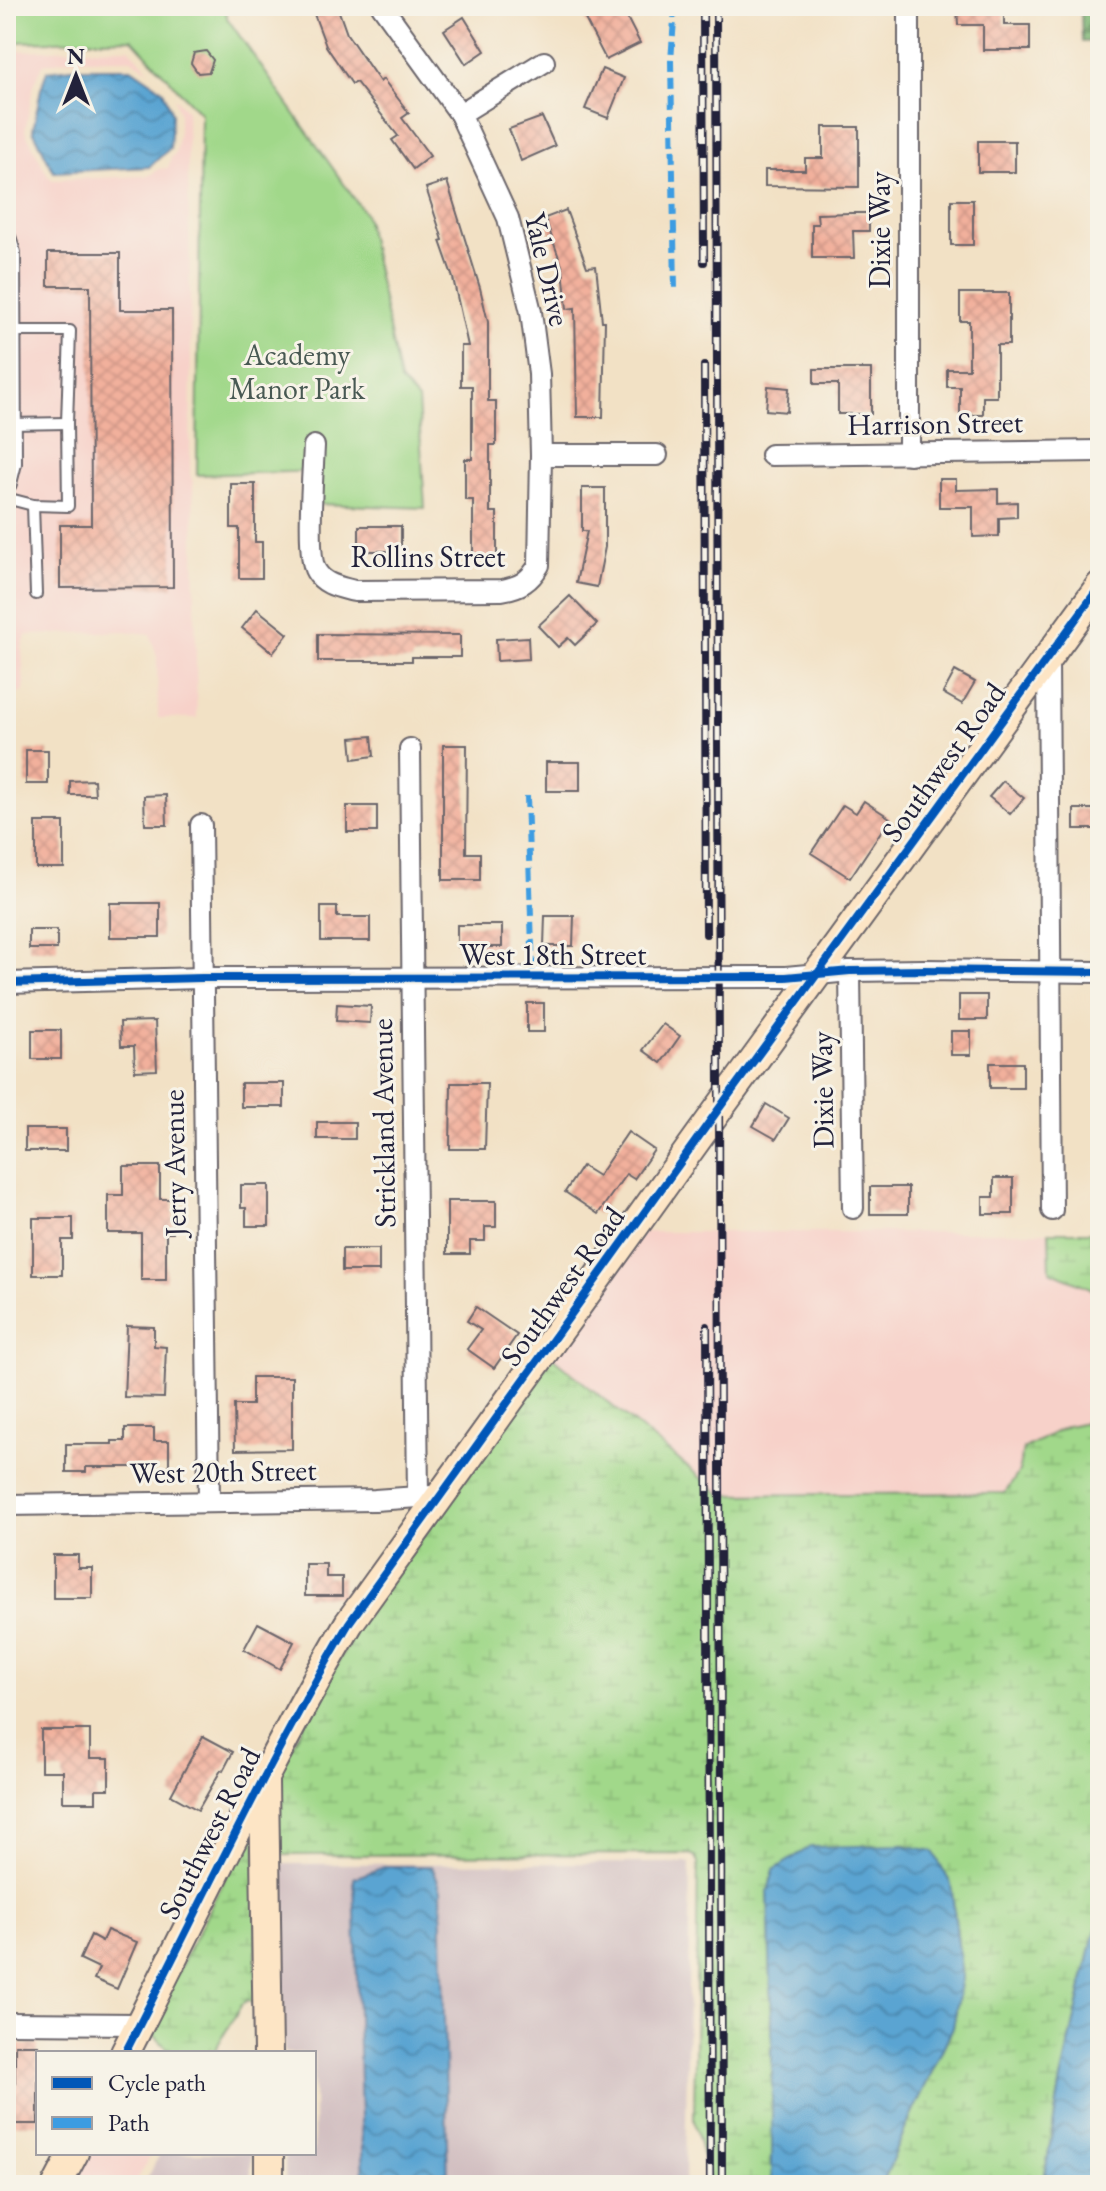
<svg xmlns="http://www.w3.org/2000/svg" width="1106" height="2191" font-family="'EB Garamond',serif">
  <defs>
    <pattern id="forest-firs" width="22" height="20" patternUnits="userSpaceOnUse" patternTransform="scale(2)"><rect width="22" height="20" fill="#80b876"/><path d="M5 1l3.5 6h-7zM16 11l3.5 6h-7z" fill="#689562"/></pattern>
    <pattern id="wetland-marsh" width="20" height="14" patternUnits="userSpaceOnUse" patternTransform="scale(2)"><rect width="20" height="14" fill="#a1d88a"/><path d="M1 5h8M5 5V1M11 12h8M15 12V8" fill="none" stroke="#8ab978"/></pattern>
    <pattern id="water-waves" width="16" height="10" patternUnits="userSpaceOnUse" patternTransform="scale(2)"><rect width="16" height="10" fill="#5aa4d2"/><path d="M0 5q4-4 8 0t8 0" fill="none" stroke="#4a85ac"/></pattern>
    <pattern id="building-cross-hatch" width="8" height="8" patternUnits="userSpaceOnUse" patternTransform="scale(2)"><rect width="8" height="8" fill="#f2b09c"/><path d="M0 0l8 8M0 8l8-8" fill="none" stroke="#cf9787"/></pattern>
  </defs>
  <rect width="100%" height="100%" fill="#f7f3e8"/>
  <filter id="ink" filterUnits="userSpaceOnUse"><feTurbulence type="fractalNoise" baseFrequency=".0125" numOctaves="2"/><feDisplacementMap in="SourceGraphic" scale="16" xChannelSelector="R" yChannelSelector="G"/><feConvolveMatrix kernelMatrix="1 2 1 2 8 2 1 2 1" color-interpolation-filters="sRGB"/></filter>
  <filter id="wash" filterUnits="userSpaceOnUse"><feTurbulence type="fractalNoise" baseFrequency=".006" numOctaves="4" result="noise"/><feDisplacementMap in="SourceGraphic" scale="32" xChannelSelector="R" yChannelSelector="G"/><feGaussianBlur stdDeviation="1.8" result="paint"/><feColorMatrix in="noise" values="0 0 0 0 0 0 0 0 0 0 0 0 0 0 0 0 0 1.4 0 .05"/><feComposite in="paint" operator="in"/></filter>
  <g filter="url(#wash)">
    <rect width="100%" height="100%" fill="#f2e1c5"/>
    <g fill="#f7d1c9">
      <path d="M6,44L9,50L14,51L129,48L150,71L131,59H73L43,64L33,87L25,131L48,176L52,180L149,176L159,169L168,168L171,158L176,152L179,130V114L174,97L187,111L191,361L190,475L193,482L197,718H158L157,656L150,634L125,631L26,635L22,648L24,690L12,698L6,697V499L13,488L19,253L13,232L6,221Z"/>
      <path d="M642,1232H1049L1050,1271L1088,1287L1100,1294V1419L1067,1426L1019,1472L1005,1493L722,1495L552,1357Z"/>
      <path d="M84,2153H152L133,2185H68Z"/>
    </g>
    <g fill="#d2bfc1">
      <path d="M690,1863L685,2185H285V2153H314V2053H284L281,1864Z"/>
      <path d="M161,2153H251V2185H142Z"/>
    </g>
    <path fill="#a1d88a" stroke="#627d62" stroke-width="2" d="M13,6H226L227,18L365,214L400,381L418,400L425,508L319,504L320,471L197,475L201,114L132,39L13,42Z"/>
    <path fill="url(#forest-firs)" stroke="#516d58" stroke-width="2" d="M1081,6H1100V41L1082,42Z"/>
    <g fill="url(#wetland-marsh)" stroke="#627d62" stroke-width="2">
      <path d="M1049,1232H1100V1294L1088,1287L1050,1271Z"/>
      <path d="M552,1357L722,1495L1005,1493L1019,1472L1023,1449L1067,1426L1100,1419V1921L1093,1938L1061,2080L1043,2185H882L906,2127L953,2027L962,1978L951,1884L768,1891L772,2018V2185H710L694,2120L698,1863L695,1856L690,1854L281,1855L276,1857L273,1781L356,1629Z"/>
      <path d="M256,1815V2006L248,2000L242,2004L213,2053H172L149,2030Z"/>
    </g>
    <g fill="url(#water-waves)" stroke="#3e6386" stroke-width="2">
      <path d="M73,68H131L163,90L172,114L170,148L149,167L54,172L33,130L41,89L47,71Z"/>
      <path d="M903,1845L933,1851L951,1884L962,1978L953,2027L906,2127L882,2185H772V2018L768,1891L774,1870L810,1847Z"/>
      <path d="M387,1866H432L441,1890L448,2185H363L354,1878Z"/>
      <path d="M1100,1921V2185H1043L1061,2080L1093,1938Z"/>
    </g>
    <g id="blocks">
      <g fill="url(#building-cross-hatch)">
        <path d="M311,6H337L347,34L380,82L383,79L409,113L402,118L430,156L413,169L392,140L398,136L356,82L352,84L326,46Z"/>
        <path d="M605,6H621L640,43L606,60L584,17Z"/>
        <path d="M957,6H1004V25H1030V50H983V25H958Z"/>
        <path d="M464,17L485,51L466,64L444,30Z"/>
        <path d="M206,51L213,60L209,72L198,73L191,63L194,53Z"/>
        <path d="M602,69L624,78L608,118L585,109Z"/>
        <path d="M542,117L555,146L521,161L509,129Z"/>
        <path d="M823,127H859V187L765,186V170H805V158H823Z"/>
        <rect x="978" y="141" width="37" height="31"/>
        <path d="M447,181L480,288L488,322V401H496V445H490V512H497V559H473V500H465V459H472V386H461V346H468L453,278L440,241L443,240L426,188Z"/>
        <rect x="951" y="200" width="22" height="45"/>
        <path d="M566,210L587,267L596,266L602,321H605L603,417H577L575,308L567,309L563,269L545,218Z"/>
        <path d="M852,213H869V231H853L854,258H812V224H818L817,214Z"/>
        <path d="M48,253H120V310H172L173,587L60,588V525H91L90,286H48Z"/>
        <path d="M960,293H1009V345H997V397H983V415H960V387H947V369H969V321H960Z"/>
        <path d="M814,369H871V414H838V384H814Z"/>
        <path d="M768,386L789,388L787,412L766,410Z"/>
        <path d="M939,479H956V490L998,489V503L1017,502V517L999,518V536L973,537V507H939Z"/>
        <path d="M231,484H255V542H262V578H239V528H231Z"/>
        <path d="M582,488H605V547L597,587L576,583L587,531H582Z"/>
        <rect x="359" y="526" width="42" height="25"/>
        <path d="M570,596L597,624L575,645L568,638L558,647L538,626Z"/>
        <path d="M257,609L288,634L273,653L242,628Z"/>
        <path d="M318,634L460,635V657H412V661H318Z"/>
        <path d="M528,637L529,659L497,661L496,639Z"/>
        <path d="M955,671L975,682L962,704L943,693Z"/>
        <path d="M372,736L374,756L353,759L351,738Z"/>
        <path d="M443,745H467L466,853H480V880H443Z"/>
        <rect x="26" y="750" width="22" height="34"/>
        <rect x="546" y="762" width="34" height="29"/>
        <path d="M94,780L95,795H70V781Z"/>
        <path d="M1003,781L1024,798L1010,814L989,797Z"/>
        <path d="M166,795L167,825H145L144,796Z"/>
        <path d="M864,801L890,818L850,878L811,853L843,805L856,813Z"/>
        <rect x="347" y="806" width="30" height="26"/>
        <rect x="1074" y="809" width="26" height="20"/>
        <rect x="36" y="822" width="28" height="46"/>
        <rect x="110" y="903" width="50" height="34"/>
        <path d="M321,907H337V917H370V941H321Z"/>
        <path d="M545,916H574L573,946H544Z"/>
        <rect x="457" y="925" width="45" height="22"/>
        <rect x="29" y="930" width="28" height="19"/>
        <rect x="959" y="995" width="28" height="25"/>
        <rect x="527" y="1003" width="17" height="29"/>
        <path d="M337,1004L371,1006L370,1023L336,1021Z"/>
        <path d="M155,1021L157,1070L135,1071L134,1046H121L120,1022Z"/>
        <path d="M663,1024L680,1036L661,1063L643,1050Z"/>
        <rect x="32" y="1030" width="29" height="29"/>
        <rect x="951" y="1031" width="20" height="24"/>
        <rect x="990" y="1063" width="33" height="25"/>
        <rect x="241" y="1083" width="43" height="24"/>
        <path d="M451,1083H487L485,1149H450Z"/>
        <path d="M766,1104L789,1118L776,1139L753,1126Z"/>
        <rect x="317" y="1122" width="38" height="17"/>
        <rect x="25" y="1129" width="41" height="22"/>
        <path d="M628,1132L654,1150L634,1179L626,1174L598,1214L565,1192L582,1166L598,1176Z"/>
        <path d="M123,1166H160V1199H173V1233H166V1280H141V1233H108V1195H123Z"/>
        <path d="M994,1178H1013V1214H983V1197H994Z"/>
        <path d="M241,1185H269V1226H246V1208H241Z"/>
        <rect x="870" y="1187" width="38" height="27"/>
        <path d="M447,1201H496V1227H485V1241H470V1254H447Z"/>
        <path d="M33,1218H73V1240H62V1275H33Z"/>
        <rect x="342" y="1249" width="37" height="22"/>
        <path d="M476,1307L517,1335L494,1368L467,1349L481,1330L467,1321Z"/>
        <path d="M127,1326L154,1327V1346L166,1347L164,1398L124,1397Z"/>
        <path d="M252,1377H292V1449L235,1450L234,1405H252Z"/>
        <path d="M125,1428H154V1441H169V1467H86V1472H66V1444H112V1441H125Z"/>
        <path d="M53,1555H78V1568H92V1598H53Z"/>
        <path d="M305,1564H326V1577H342V1596H305Z"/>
        <path d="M258,1623L294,1642L280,1669L244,1649Z"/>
        <path d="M41,1730H90V1758H109V1789H96V1802H63V1771H41Z"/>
        <path d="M203,1736L233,1752L223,1771L221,1770L198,1810L171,1795Z"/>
        <path d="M107,1930L137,1942L117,1989L94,1979L99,1968L80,1959L91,1935L102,1941Z"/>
        <path d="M15,2045H38V2124H6V2090H15Z"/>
      </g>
    </g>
  </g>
  <g filter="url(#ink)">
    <use href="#blocks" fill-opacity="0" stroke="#6b656b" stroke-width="2"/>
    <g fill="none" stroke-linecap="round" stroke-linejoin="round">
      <g stroke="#6b656b" stroke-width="14">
        <g id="lane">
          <path d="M10,424L67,423"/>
          <path d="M6,498L33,505L68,506L67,423L70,331H10"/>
          <path d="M33,505L36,594"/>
        </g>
      </g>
      <g stroke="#6b656b" stroke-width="24">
        <g id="street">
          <path d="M909,6V454"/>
          <path d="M460,114L544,62"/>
          <path d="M6,240L10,253L11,463L6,483"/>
          <path d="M314,446C313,470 306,555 316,571C324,585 340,587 354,591L502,590C520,587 530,581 539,565L541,455L539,374L531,312L508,218L460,114L382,6"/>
          <path d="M541,455H657"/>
          <path d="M771,455L1100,451"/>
          <path d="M1048,657L1052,1210"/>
          <path d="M410,749L418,1497"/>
          <path d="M201,825L209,1501"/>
          <path d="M850,971L853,1208"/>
          <path d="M6,983L202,978L786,977L850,971L924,970L1100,972"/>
          <path d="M6,1505L375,1500L432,1496"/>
          <path d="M6,2023L140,2024"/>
        </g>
      </g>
      <g stroke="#6b656b" stroke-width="32">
        <g id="secondary">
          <path d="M264,1781L268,2053"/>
          <path d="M125,2053C199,1909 267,1762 349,1623L718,1110L1100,586"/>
          <path d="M269,2153V2185"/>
          <path d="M57,2185L74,2153"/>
        </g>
      </g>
      <use href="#lane" stroke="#fff" stroke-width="10"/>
      <use href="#street" stroke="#fff" stroke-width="20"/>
      <use href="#secondary" stroke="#fde5c5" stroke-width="28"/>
      <g stroke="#22223b" stroke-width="8">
        <g id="rail">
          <path d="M703,6L704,262"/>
          <path d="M716,6L722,2185"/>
          <path d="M704,366L706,934"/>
          <path d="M707,1326L710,2185"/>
        </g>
      </g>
      <use href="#rail" stroke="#f7f3e8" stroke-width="5" stroke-dasharray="15" stroke-linecap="butt"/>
      <g stroke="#3c9ce2" stroke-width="6" stroke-dasharray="12 6" stroke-linecap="butt">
        <path d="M675,6L671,61L675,290"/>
        <path d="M527,796L533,978"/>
      </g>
      <g stroke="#f7f3e8" stroke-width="13">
        <g id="cycleway">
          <path d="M6,983L202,978L786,977L850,971L924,970L1100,972"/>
          <path d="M125,2053C199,1909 267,1762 349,1623L718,1110L1100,586"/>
        </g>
      </g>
      <use href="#cycleway" stroke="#0057b8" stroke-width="8"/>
    </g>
  </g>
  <g text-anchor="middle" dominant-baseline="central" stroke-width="6" stroke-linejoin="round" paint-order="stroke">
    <g font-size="30" fill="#22223b" stroke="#f7f3e8">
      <text transform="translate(879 230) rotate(-90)">Dixie Way</text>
      <text transform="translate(548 269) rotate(77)">Yale Drive</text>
      <text transform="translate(935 423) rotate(-1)">Harrison Street</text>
      <text x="428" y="556">Rollins Street</text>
      <text transform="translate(943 762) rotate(-54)">Southwest Road</text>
      <text x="553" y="954">West 18th Street</text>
      <text transform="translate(822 1090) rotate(-91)">Dixie Way</text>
      <text transform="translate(383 1123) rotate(-91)">Strickland Avenue</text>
      <text transform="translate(174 1163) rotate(-91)">Jerry Avenue</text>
      <text transform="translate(562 1286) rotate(-54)">Southwest Road</text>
      <text transform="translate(223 1471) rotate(-1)">West 20th Street</text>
      <text transform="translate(209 1833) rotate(-63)">Southwest Road</text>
    </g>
    <g font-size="30" fill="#485953" stroke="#f7f3e8">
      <text x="297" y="354">Academy<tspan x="297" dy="34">Manor Park</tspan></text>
    </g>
  </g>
  <rect width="1106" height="2191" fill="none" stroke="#f7f3e8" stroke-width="32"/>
  <rect x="36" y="2051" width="280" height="104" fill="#f7f3e8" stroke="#a29fa3" stroke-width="2"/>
  <rect x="52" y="2077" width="40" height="12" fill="#0057b8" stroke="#a29fa3" stroke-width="2"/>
  <text x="108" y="2091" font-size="24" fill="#22223b">Cycle path</text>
  <rect x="52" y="2117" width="40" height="12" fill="#3c9ce2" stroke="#a29fa3" stroke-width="2"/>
  <text x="108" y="2131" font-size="24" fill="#22223b">Path</text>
  <g transform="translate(76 76)" stroke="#f7f3e8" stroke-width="6" paint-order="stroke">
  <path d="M0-6L14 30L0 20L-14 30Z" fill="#22223b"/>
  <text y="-12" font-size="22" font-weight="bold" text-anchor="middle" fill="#22223b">N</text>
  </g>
</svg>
